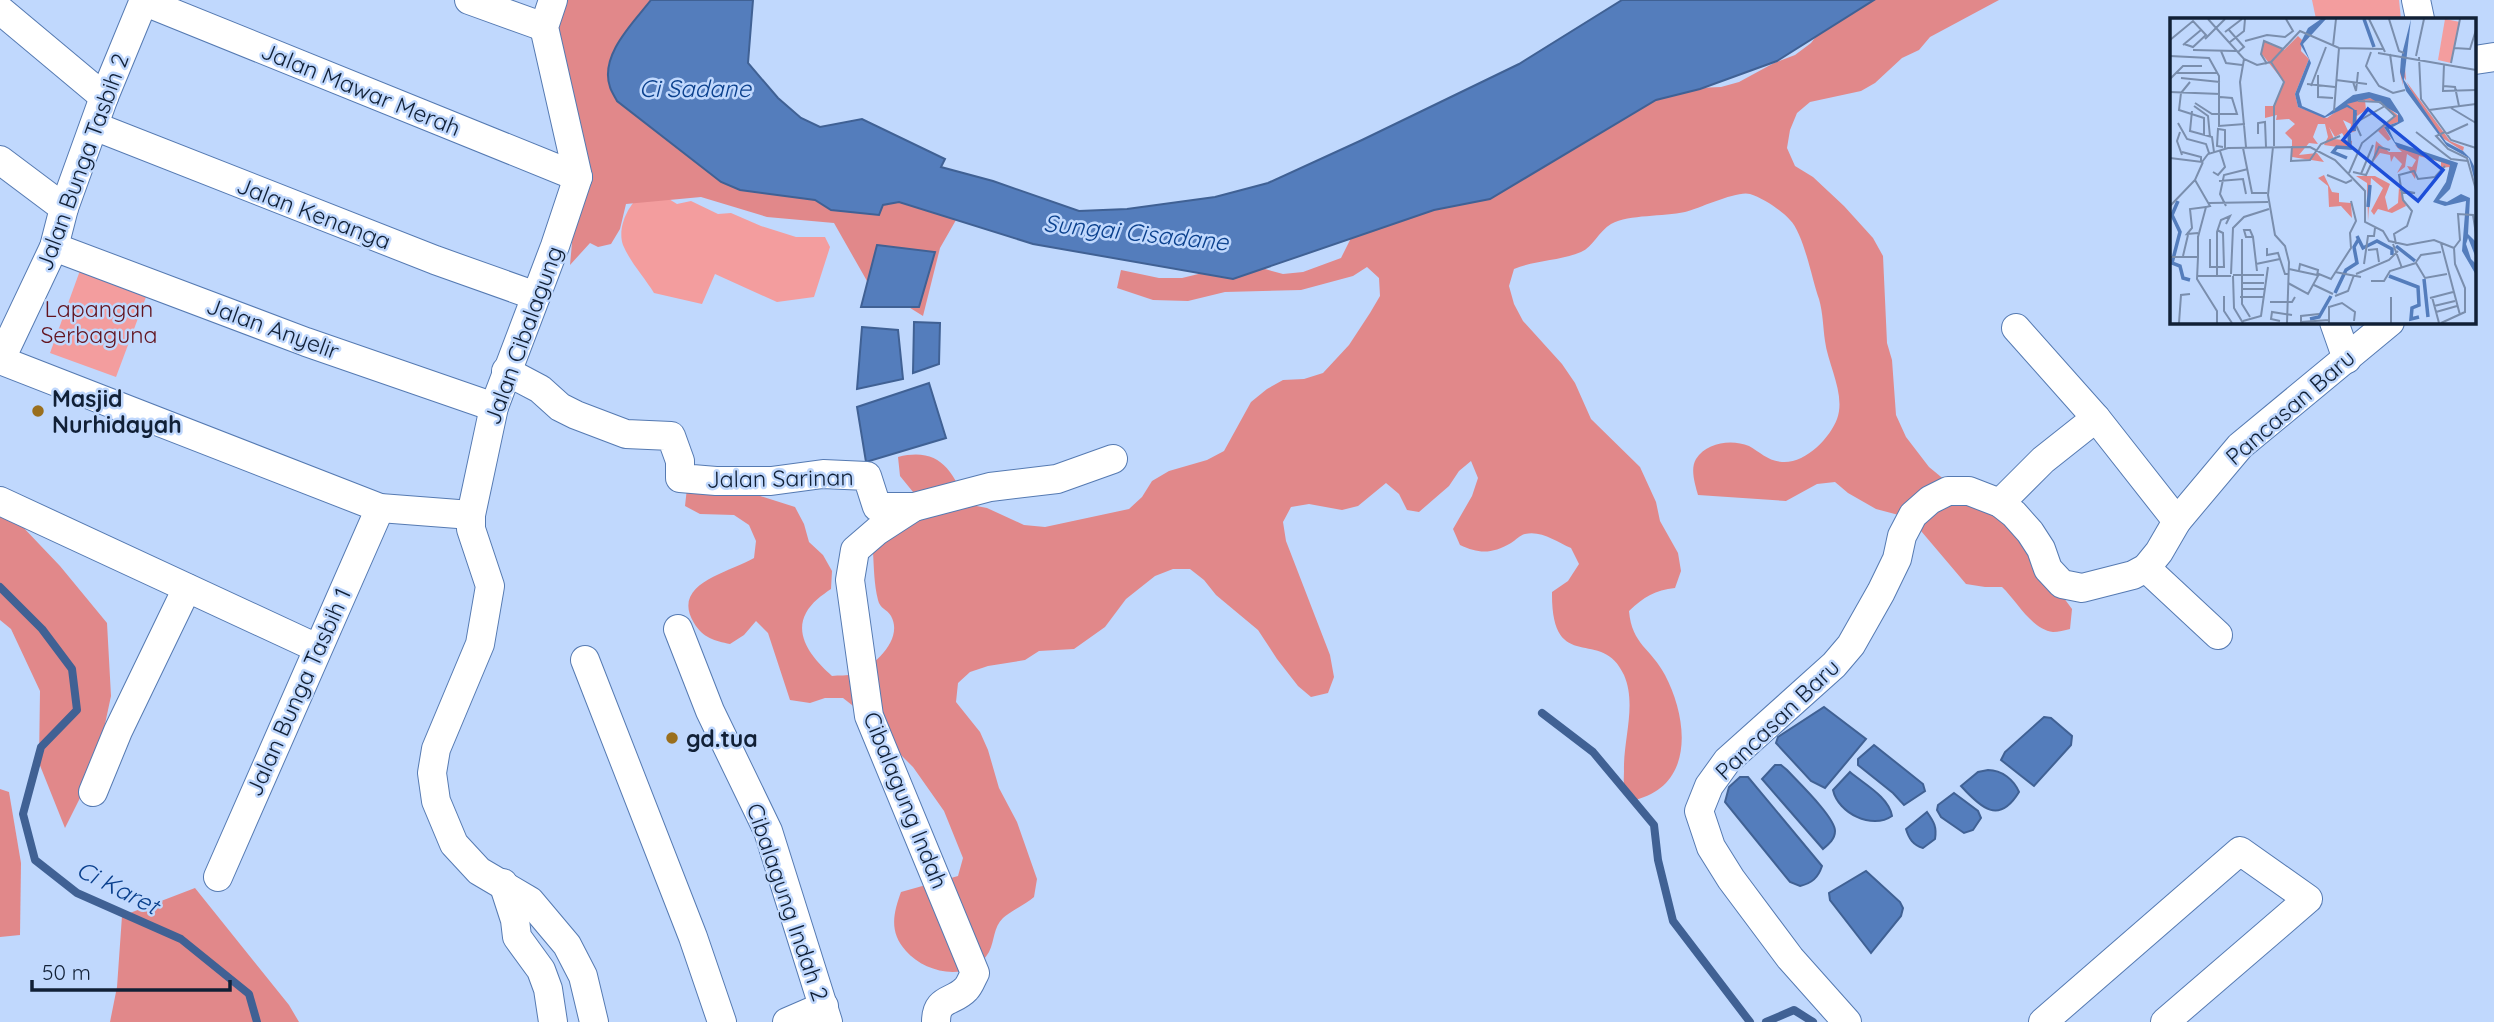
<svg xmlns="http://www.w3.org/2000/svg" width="2494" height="1022" font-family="Quicksand,sans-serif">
  <rect width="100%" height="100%" fill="#c0d8fd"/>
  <g fill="#f39d9e">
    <path d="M2312,0H2399L2401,19H2316Z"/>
    <path d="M641,195L664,196L677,204L691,201L718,214L731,213L761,226L796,237H825L830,247L814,297L777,302L715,274L702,304L654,293C645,278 630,262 623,245C617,228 628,205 641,195Z"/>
    <path d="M82,265L149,289L116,377L50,353Z"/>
  </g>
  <g fill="#e1888a">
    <path d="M553,0H651C637,18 610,46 608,70C607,82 612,91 618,101L721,182L740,190L815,200L831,210L883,205L899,202L956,220L940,248L923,316L867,281L834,223L767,217L701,197L626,204L620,229L611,244L598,247L590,243L570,265L578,177Z"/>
    <path d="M1851,0H1999L1930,37L1919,50L1902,58L1875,83L1861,91L1810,102L1797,113L1790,130L1787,148L1795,166L1813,177L1844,206L1873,238L1883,256L1887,343L1892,360L1896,415L1906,437L1929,467L1946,481L2002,514L2072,609L2070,629C2065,630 2058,632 2053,632C2031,629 2017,601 2002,587H1985L1966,584L1910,518L1876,509L1848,493L1835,482L1817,484L1786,501L1698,495C1695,484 1690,469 1696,459C1707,442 1732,439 1749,446C1760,452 1768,461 1782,462C1805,464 1830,438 1837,419C1846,395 1828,365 1825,341C1823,327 1823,313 1819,299C1812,280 1804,234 1790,220C1781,210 1763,198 1750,194C1738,190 1700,208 1685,212C1663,217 1630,214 1611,224C1599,231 1593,247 1581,252C1559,261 1536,260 1514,269L1509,286L1514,304L1523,321L1562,364L1575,383L1591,419L1640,467L1656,502L1660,521L1678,553L1681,571L1675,588C1655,590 1644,597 1629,611C1632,645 1651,648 1665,675C1688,719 1695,785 1635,800C1632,797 1626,792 1625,787C1623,783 1624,776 1624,771C1623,740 1637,705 1624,675C1602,625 1551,677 1552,592L1568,581L1579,564L1571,548C1557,542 1541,530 1525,534C1520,535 1516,540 1511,543C1492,554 1479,554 1460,545L1453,529L1472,496L1478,478L1471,461L1459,471L1449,486L1419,512L1407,510L1399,494L1386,483L1358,506L1342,510L1309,504L1291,507L1283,522L1286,541L1330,655L1334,677L1328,693L1311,697L1298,686L1277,659L1258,630L1216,595L1204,580L1190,569H1173L1155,576L1126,599L1105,627L1074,649L1039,651L1025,660L988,666L970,672L958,683L956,702L980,732L988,750L999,788L1017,822L1037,879L1034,897C1026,904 1009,912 1003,918C993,928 995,940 989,952C971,983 926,974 906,951C889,932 893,914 901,892L958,876L963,858L944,811L913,767L901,755L887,749L857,709L843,698H825L810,703L790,700L768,633L756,621L744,635L730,644C715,641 703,638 694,623C670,583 729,573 754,558L756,541L749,525L734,515L700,514L685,506L687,488L738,489L795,507L804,524L809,542L823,555L832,571L831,589C822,595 811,603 806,613C793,637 815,661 832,676C839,675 847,676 854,674C874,667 904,639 891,616C887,609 880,609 878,600C874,584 874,568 873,552L922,503L900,476L898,457C938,447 953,469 966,504L987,508L1024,525L1045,527L1129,509L1142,497L1152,481L1169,471L1207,460L1224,451L1251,402L1267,389L1283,380L1304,379L1323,373L1349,345L1370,313L1380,296L1379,278L1367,267L1353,276L1301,290L1225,292L1188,301L1153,300L1117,288L1121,270L1159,278H1182L1223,268L1265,269L1283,274L1303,272L1341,258L1359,222L1605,123L1624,119L1657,98L1697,88L1721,87L1739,82L1774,63L1795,55L1811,43L1834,13Z"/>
    <path d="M0,503L60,566L107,623L111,696L96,766L65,828L39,763L40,691L11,629L0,620Z"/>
    <path d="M0,789L9,792L21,863L20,935L0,937Z"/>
    <path d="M195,888L289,1005L299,1022H110L117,987L122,916Z"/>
  </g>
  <g fill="#547dbc" stroke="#406194" stroke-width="2">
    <path d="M651,0H753L748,63L778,98L801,118L820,127L862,119L945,159L941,167L993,181L1079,211L1127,209L1215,197L1268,183L1362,140L1519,64L1622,0H1874L1777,61L1700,89L1656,100L1490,199L1434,210L1233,279L1033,244L899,202L883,205L879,215L831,210L815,200L740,190L721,182L617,101C615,97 611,91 610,87C599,55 634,22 651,0Z"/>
    <path d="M877,245L935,252L919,307H861Z"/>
    <path d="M914,322L940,323L939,364L913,373Z"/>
    <path d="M862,327L898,330L903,379L857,389Z"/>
    <path d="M929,383L946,438L866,462L857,407Z"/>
    <path d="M1824,707L1866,739L1825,788L1811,781L1776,743L1778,737Z"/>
    <path d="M2044,717L2051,718L2072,736L2071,745L2034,786L2001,760L2005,752Z"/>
    <path d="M1874,745L1923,784L1925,791L1904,805L1893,793L1858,765V759Z"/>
    <path d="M1775,765H1781L1787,770C1797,781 1835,817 1835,831C1835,839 1829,844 1823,849L1762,779Z"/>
    <path d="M1988,770C2002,770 2014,780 2019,792C1999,825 1981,808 1961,786L1978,772Z"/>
    <path d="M1850,772C1864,784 1889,797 1892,816C1872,830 1838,813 1833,790Z"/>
    <path d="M1740,777H1748L1822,866C1818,878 1812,883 1800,886L1790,882L1725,802L1729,787Z"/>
    <path d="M1954,793L1978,811L1981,818L1973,830L1964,833L1941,817L1937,810L1938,805Z"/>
    <path d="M1927,812C1934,822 1937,827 1935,839L1923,848C1913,845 1909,839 1906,829Z"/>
    <path d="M1866,871L1900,902L1903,908L1901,916L1871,953L1830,900L1829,893Z"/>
  </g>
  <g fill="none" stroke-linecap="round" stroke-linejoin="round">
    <g stroke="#406194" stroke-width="8">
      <path d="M0,587L42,629L72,669L77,710L41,747L23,814L35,860L77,893L181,939L249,994L257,1022"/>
      <path d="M1542,713L1593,752L1654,825L1658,860L1673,921L1750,1022"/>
      <path d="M1766,1022L1794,1010L1813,1022"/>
    </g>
    <g stroke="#557ab2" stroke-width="30">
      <g id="minor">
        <path d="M469,0L544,27"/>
        <path d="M553,0L544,27L578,177L555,246L494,407L471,515V529L490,586L480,644L436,749L432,773L436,801L454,844L479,871L530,901L567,945L583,976L594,1022"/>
        <path d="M2416,0L2420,19"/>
        <path d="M143,1L578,177"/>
        <path d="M0,10L104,97"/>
        <path d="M2475,60L2494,57"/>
        <path d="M94,126L435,260L536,296"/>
        <path d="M0,160L64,208"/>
        <path d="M54,247L306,342L494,407"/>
        <path d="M2334,322L2347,359"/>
        <path d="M2016,328L2096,418L2177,521"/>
        <path d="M0,360L380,508L471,515"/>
        <path d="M0,361L54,247L64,208L104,97L144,0"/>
        <path d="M506,371L540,389L560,407L576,415L626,434L671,436L680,461V478L716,481H771L823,474L867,476L877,507H914"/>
        <path d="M0,501L317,648"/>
        <path d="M2000,503L2043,460L2096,418"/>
        <path d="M2146,568L2218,635"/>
        <path d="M678,629L710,711L768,831L828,1022"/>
        <path d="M585,660L693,937L722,1022"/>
        <path d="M93,792L118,731L187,588"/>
        <path d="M218,877L380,508"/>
        <path d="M503,883L515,920L517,937L541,970L548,989L553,1022"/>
        <path d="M787,1022L824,1006"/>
        <path d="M936,1022C936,997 953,1003 966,989C970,985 972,978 975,973L869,716L850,580L855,550L877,531L914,507L990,487L1057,479L1113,459"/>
        <path d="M1847,1022L1790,958L1731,879L1711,847L1699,811L1709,786L1727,761L1834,665L1851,645L1881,592L1897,559L1902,536L1913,515L1930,500L1948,491H1969L2000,503L2014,514L2030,532L2041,549L2048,569L2062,584L2082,588L2133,575L2146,568L2159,552L2177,521L2240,446L2390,322"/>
        <path d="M2043,1022L2240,851L2308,899L2165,1022"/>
      </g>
    </g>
    <use href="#minor" stroke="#fff" stroke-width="28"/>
  </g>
  <g fill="#9a6f1d" stroke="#c0d8fd" stroke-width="2.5">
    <circle cx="38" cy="411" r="7"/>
    <circle cx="672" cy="738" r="7"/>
  </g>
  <g text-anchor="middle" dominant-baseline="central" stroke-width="5" stroke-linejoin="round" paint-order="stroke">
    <g font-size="23" fill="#112036" stroke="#c0d8fd">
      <text transform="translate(361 89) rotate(22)">Jalan Mawar Merah</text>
      <text transform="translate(82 162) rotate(-70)">Jalan Bunga Tasbih 2</text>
      <text transform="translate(314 213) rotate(21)">Jalan Kenanga</text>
      <text transform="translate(273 328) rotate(20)">Jalan Anyelir</text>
      <text transform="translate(523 335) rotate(-70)">Jalan Cibalagung</text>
      <text transform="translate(2290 407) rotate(-41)">Pancasan Baru</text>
      <text transform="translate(780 478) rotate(-1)">Jalan Sarinan</text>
      <text transform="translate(298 692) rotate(-66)">Jalan Bunga Tasbih 1</text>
      <text transform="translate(1777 719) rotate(-44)">Pancasan Baru</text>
      <text transform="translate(906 800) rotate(68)">Cibalagung Indah</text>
      <text transform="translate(788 902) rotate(71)">Cibalagung Indah 2</text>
    </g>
    <g font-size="23" fill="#62131e" stroke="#c0d8fd">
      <text x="99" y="308">Lapangan<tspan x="99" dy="26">Serbaguna</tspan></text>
    </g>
    <g font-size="23" font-weight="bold" fill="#112036" stroke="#c0d8fd" text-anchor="start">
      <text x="52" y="398">Masjid<tspan x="52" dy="26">Nurhidayah</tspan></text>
      <text x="686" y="738">gd.tua</text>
    </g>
    <g font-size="24" font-style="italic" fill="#0a408d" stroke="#c0d8fd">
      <text x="695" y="88">Ci Sadane</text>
      <text transform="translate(1136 232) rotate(6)">Sungai Cisadane</text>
      <text transform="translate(118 887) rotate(27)">Ci Karet</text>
    </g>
  </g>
  <g transform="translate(2170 18)">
    <rect width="306" height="306" fill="#c0d8fd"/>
    <path d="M275,1L290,4L281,45L268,42Z" fill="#f39d9e"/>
    <path d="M128,18L132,22L131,33L139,41L125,76L128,89L157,100L184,81L200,80L210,83L230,99L228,104L214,109L221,121L218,123L208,113L224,98L210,84L195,82L196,92L187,98L186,113L180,115L181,106L173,102L179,115L175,120L172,115L165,119L159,109L164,121L182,123L181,131L154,127L158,119L155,106H148L143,119L148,126L139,125L129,137L147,135L154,144L122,139V122L115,115L125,106L119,101L106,102L107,97L95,100V88H104L114,64L91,35L94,23L114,32ZM234,37L236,63L280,123L294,129L293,133L274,121L250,90L232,55L233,68L230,54ZM206,123L219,134H232L225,127L266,139L281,147L280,154L279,149L271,150V144L249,138L245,161L237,148L242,149L246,142L237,136L235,149L227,155L232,146L224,138L221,144L220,137L210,135L203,144ZM154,157L162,174L169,175V184L181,185L182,200L171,188L159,189L158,168L148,160ZM186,158H205L220,166L215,179L218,192L228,185L229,169L236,188L222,195L208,191L204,197L201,193L213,170L201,160L198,203L197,165Z" fill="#e1888a"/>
    <path d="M151,1H156L133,26L141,45L129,76L132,88L155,98L183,77L199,74L220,80L233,100L234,103L219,111L225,124L288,145L280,171L269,182L277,184L291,176L300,180L298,216L306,224V240L298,220L296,226L301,241L305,245L306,241V257L292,233L296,183L275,188L263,184L276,164L280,147L228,130L214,109L228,104V96L200,80L177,86L185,92L187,96L184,103L183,92L177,89L154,100L128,89L125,76L139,41L130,26L138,10ZM241,1L234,62L276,124L293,133L300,140L304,148L306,168L299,140L277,128L236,73L230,54L231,40Z" fill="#547dbc"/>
    <path fill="none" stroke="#547dbc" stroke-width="3.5" d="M194,1L204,29M184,113L185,92M177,140L163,134L167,129L180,130L179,116M8,183L2,197L10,214L2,245L10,248L13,260L20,262M198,189L200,167M187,218L193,230L207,223L222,231V237M226,228L245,243M219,258L248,269L249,287L242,290L241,301L249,299M254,261L258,299M165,275L176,252L187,245L184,229L188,222M140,301L149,299L161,278"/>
    <path fill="none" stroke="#7a8ead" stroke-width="2" d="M38,1L74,41L87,47L101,44L130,13L169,30L213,31M199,1L215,34M219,1L229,33L234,35M59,12L74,29L68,34M55,14L72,1M35,21L55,1M0,22L23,3L36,17L23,29L14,26M75,23L97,17L115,19L123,13L116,1M60,24L74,13L75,1M13,27L31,12M163,28L166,1M284,30L300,31L306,12M23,32L66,33M51,33L56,45L72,47M201,34L196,48L209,68L223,75L235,72M208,35L306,52M220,36L224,64M0,38L39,40L49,58V108L75,106M246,38L254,1M249,39L251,81L281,122L306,130M74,41L70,64L76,129M101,44L114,64L104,88V128M281,45L290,1M97,46L91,36L94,23L113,31M274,46L273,73L306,72M6,55H47M148,57V79L163,80M11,60L50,64M0,61L13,48H32M166,62L197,66M20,64L11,75L9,92L34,100V118M183,64L186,73L188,54M137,66L165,69M141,68L156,29M273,68L285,69L289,88M0,74L50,76M25,85L42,96H67L62,80L50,79M24,88L38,98L40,119M281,90L306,105M259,92L306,86M22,93L20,113L42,119L44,134M164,93L169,30M8,105L17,121L36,126L39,135M10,114L7,123L12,137M246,114L281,141L298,143M275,114L266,118L278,131L297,140L306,172M88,116V105L95,104L96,129M276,116L298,106M191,118L185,105L215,88M122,128L121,143L140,142L151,126L170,118M53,129L47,128L48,111L55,112V130M103,129L98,177L105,217L115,228L119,244L117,305M73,130L82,175H97M12,134L31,139V143M0,140L32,144L38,136L58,130L140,129L165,142L195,173V204L213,213L219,223L237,227L264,222L284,230M43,154L48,157L55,149L50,133M183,154L196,157L209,129L220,132M179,155L192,125L225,98L210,84L188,83M191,156L203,127M157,157L176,165L182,162M25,162L40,188L36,189L28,219M49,163L73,161L76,176M230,172L245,175H231M39,185L98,184M0,188L25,162L33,144M56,188L50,176L54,157L78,151M28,215L17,216L22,210L20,191L36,189M83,219L80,212H74L76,219H83L87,253M40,221V249H54L53,215L47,212M72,221V286L80,299M271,225L290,297M223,226L232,250M226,226L224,216L237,208L242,193L233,182L229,157L244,153L248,161L265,159L275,148M97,230V237L108,235L115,256H119M284,230L290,222L288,196L303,197L306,216M198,232L207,231L209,244M13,238L18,217M0,239H28L27,261L47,293V305M28,239V218M246,244L251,237L271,234M86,246L110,241M194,246L198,218H204L205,210M119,251L147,257M129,252L130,246L148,252L147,258M165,254L191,259M61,256L63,210L74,199L99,191M186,256L219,242L228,233M63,257H94M27,258H61M47,258V214L51,202L60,198L56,206M63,258L64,290L73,305M201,263H214L220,253L246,245L255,260L277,256M71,265H94M118,265L138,276L149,256L161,261L181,230L180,215L186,203L181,183M144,267L163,276M72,271H94M54,278V293L62,305M165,278L178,273L184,257M70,279H94M221,279V305M262,279L269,305M260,280L283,274M100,284H122L125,279M264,288L285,283M266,294L287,288M73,303L91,298L98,249M110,303L101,301L102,294L122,297M131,304L159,302M9,305L11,277L20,276M131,305V298L149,296M159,305V289L172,285L185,294L184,303M271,305L295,294V270L285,246L284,230"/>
    <path fill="#1d4ed8" fill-opacity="0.15" stroke="#1d4ed8" stroke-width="3.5" d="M198,91L273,152L248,183L173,122Z"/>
    <rect width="306" height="306" fill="none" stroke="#112036" stroke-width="3.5"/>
  </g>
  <path d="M32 980v10h198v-10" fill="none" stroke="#112036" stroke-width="3.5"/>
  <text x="42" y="980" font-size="21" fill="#112036" stroke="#c0d8fd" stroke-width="5" paint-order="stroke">50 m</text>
</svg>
